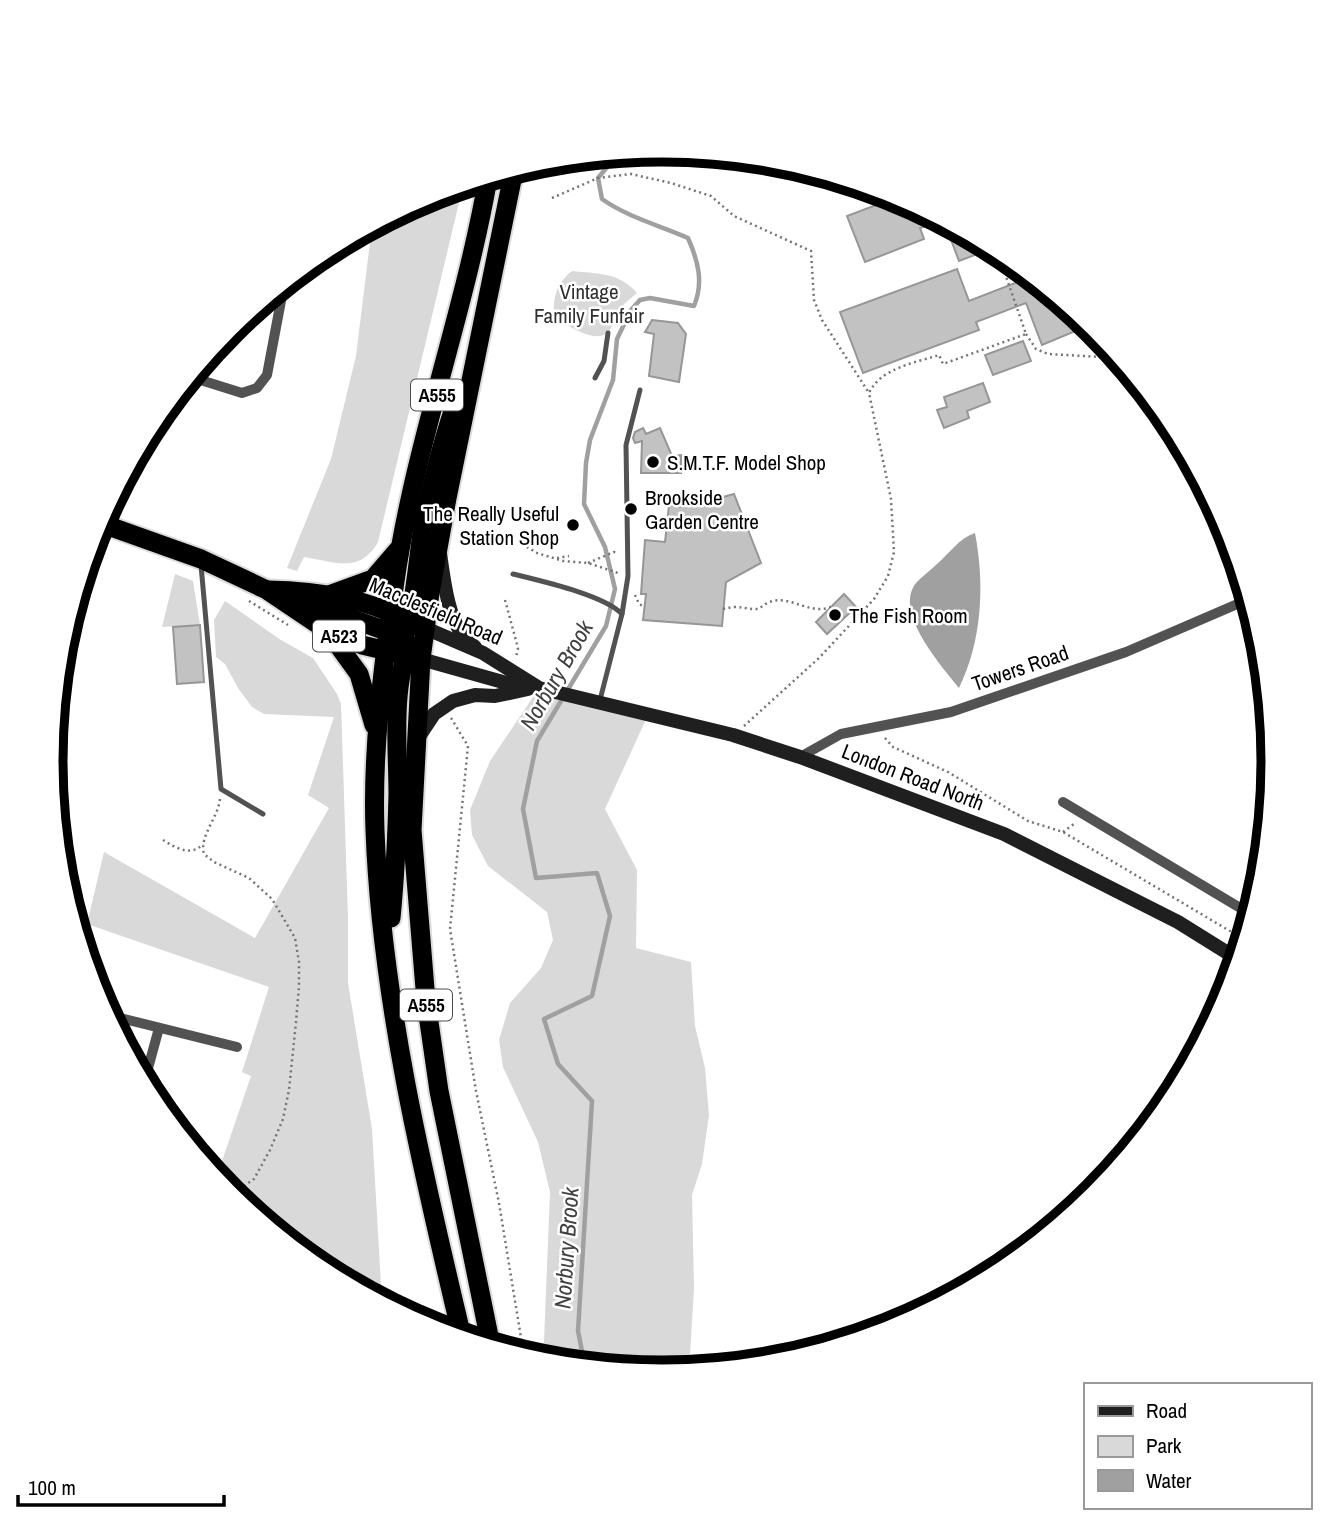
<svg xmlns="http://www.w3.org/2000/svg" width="1325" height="1523" font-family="'Archivo Narrow',sans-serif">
  <rect width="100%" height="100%" fill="#fff"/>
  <g fill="#d9d9d9">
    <path d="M463,186L378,542C360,574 335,562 304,557L297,571L287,568L331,459L356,356L372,226L429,196Z"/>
    <path d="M572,271C598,274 619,272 637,293C630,299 623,304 618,312C615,318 613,328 608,332C595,345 564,324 554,315C553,296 557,283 572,271Z"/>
    <path d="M175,574L193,581L200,625L162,627Z"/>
    <path d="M225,601L281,640L313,658L337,694L341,704L348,918V983L372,1129L382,1302L322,1270L230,1194L206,1165L207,1161L221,1164L251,1076L242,1072L269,987L87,924L104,852L255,938L329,808L308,795L334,717L264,714L252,707L238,688L225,664L216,657L214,620Z"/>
    <path d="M537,691L648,715L605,809L637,870L636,948L691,962L695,1026L705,1068L709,1115L702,1164L692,1195L694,1288L689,1371L662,1373L539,1360L544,1341L550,1192L538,1142L503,1067L499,1040L510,1003L541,968L553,940L547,912L488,866L472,835L470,810L490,761Z"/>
  </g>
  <path fill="#a0a0a0" d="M975,533C985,585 982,641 959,688C941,665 893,612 916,583C922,576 931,570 937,564C950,553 958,539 975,533Z"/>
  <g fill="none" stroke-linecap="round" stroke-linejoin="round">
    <path stroke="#a0a0a0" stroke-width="4.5" d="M585,1366L578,1331L592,1101L558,1064L544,1019L592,996L610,916L597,873L536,878L523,809L537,741L606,626L615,589L605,547L584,504L586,463L590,440L613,380L617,339L631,310L640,300L650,298L694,306C704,282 698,261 688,238C659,225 629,218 602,199L598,178L618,154"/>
  </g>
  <g fill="#c2c2c2" stroke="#969696" stroke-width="2">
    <path d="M897,197L909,203L914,215L924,212L929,225L920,228L924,239L865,262L847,216Z"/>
    <path d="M944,221L973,237L993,248L959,261Z"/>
    <path d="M1009,258L1090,325L1042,345L1026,303L976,322L979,330L863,373L840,312L957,269L969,301L1018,282Z"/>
    <path d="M652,320L678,323L686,334L679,382L649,376L654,334L645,332Z"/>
    <path d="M1023,341L1031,361L993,375L985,355Z"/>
    <path d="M983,383L990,402L967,411L969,418L944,428L937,410L947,407L944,397Z"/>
    <path d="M643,428L646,434L660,428L672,456L681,455V473H641L642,441L635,443L633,438L635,432Z"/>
    <path d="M707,494L712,500L734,494L761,563L726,582L722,626L643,620L646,594H641L645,540L665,542L669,505L684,507L681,499Z"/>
    <path d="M844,594L856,607L827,634L816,622Z"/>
    <path d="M200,625L204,682L177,684L173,627Z"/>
  </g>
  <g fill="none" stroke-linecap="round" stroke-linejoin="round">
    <g stroke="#dbdbdb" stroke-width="23">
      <g id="trunk">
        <path d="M100,523L201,559L267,590L328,631L362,645L421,659"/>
        <path d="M268,590C313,591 362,597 402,618"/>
        <path d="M329,595L373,579L398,550"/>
        <path d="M294,598L400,636"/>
        <path d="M330,634L359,674L374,725"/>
        <path d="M387,652L398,648C414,631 418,549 424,522C433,479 443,438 458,397"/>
        <path d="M391,918C395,877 397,836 398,794C398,749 391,687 410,645"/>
        <path d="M462,1337C423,1173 381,998 375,830C372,750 383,667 394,588C413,449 464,316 488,178"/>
        <path d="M491,1346L439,1091L426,1001L412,830L421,659L430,593L447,498L514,170"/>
      </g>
    </g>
    <g stroke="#747474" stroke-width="2.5" stroke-dasharray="2 3.5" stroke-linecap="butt">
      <path d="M552,198L598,178L631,174L671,183L711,196L734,216L811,251L814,300L822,320L869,393"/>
      <path d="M1026,334L1036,349L1048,354L1119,358"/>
      <path d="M522,544L537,553L563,561L588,563L618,573"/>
      <path d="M1235,551L1233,564L1235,593"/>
      <path d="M557,558L569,556"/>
      <path d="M588,563L614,552L617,554"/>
      <path d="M635,595L639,604L645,607"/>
      <path d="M505,600L518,648L516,658"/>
      <path d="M249,601L288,625"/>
      <path d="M723,609C741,604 744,610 759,609C783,586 806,617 831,607"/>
      <path d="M451,718L468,746L450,929L476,1091L499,1203L524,1356"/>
      <path d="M744,726L819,658L874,599L888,576L894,552L891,499L869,393C881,368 914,363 939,355L943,364L1026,334L1002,265L1012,261"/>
      <path d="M885,738L893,747L948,772L1028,821L1063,832L1245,940"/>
      <path d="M220,799C218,818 199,836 204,854L214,862L249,878L272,899L295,938L299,962V986L296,1022L289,1090L283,1119L270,1150L254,1179L231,1195"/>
      <path d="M1063,832L1074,824"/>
      <path d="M163,840C176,848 191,857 203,844"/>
    </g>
    <g stroke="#525252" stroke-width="5">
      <path d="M595,378L604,361L608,333"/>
      <path d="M201,565L221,789L263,814"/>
      <path d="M513,574C541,581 604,595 622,614"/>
      <path d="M600,700L622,614L628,576L626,445L640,390"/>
    </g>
    <g stroke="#525252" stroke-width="10">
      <path d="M191,377L242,393L257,388L267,375L284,285"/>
      <path d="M106,525L119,487"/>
      <path d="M55,718H59"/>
      <path d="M800,757L841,734L951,712L1126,652L1249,599"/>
      <path d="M1063,802L1252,915"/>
      <path d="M108,1015L237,1047"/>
      <path d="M144,1083L159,1028"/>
    </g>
    <g stroke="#1f1f1f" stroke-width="14">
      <path d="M440,554C445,584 447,627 475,647"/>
      <path d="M425,628L483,653L539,688L733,735L800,757L1004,834L1178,922L1239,960"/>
      <path d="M421,659L524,688"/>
      <path d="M418,738L434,714L453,701L475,695L495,696L528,689"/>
    </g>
    <use href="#trunk" stroke="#000" stroke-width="19"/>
  </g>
  <g fill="#000" stroke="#fff" stroke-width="2.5">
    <circle cx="653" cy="462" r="7"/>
    <circle cx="631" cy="509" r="7"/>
    <circle cx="573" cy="525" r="7"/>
    <circle cx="835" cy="615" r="7"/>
  </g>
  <g text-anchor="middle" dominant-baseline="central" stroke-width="5" stroke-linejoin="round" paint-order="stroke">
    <g fill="#fff" stroke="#4c4c4c" stroke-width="2">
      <rect x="411" y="379.5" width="52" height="31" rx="5"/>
      <rect x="313" y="620.5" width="52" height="31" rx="5"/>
      <rect x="400" y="989.5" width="52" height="31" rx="5"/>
    </g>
    <g font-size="19" font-weight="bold" fill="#000">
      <text x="437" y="395">A555</text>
      <text x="339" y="636">A523</text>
      <text x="426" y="1005">A555</text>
    </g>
    <g font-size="21" fill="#303030" stroke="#fff">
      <text x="589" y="291">Vintage<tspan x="589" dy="24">Family Funfair</tspan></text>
    </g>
    <g font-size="21" fill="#000" stroke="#fff" text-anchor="start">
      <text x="667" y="462">S.M.T.F. Model Shop</text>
      <text x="645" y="497">Brookside<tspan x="645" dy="24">Garden Centre</tspan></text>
      <text x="559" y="513" text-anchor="end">The Really Useful<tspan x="559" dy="24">Station Shop</tspan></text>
      <text x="849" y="615">The Fish Room</text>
    </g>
    <g font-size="21" fill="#000" stroke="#fff">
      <text transform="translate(436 611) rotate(23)">Macclesfield Road</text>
      <text transform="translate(1020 668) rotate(-19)">Towers Road</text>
      <text transform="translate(913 777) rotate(21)">London Road North</text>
    </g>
    <g font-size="23" font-style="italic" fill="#414141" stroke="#fff">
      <text transform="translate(556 675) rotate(-60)">Norbury Brook</text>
      <text transform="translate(566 1248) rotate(-86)">Norbury Brook</text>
    </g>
  </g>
  <path d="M0 0H1325V1523H0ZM63 761a599 599 0 1 1 1198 0a599 599 0 1 1-1198 0Z" fill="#fff" fill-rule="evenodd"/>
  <path fill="none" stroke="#000" stroke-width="9" d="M63 761a599 599 0 1 1 1198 0a599 599 0 1 1-1198 0Z"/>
  <rect x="1084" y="1383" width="228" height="126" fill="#ffffff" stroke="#999999" stroke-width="2"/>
  <rect x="1098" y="1406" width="35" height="10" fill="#1f1f1f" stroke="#999999" stroke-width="2"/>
  <text x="1146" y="1418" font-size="21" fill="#000000">Road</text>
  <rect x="1098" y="1436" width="35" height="21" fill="#d9d9d9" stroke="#999999" stroke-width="2"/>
  <text x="1146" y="1453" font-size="21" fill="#000000">Park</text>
  <rect x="1098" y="1470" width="35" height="21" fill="#a0a0a0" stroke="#999999" stroke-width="2"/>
  <text x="1146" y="1488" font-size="21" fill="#000000">Water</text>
  <path d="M18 1495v10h206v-10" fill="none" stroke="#000000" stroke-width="3.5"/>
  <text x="28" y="1495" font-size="21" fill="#000000" stroke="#ffffff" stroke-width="5" paint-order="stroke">100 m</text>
</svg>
